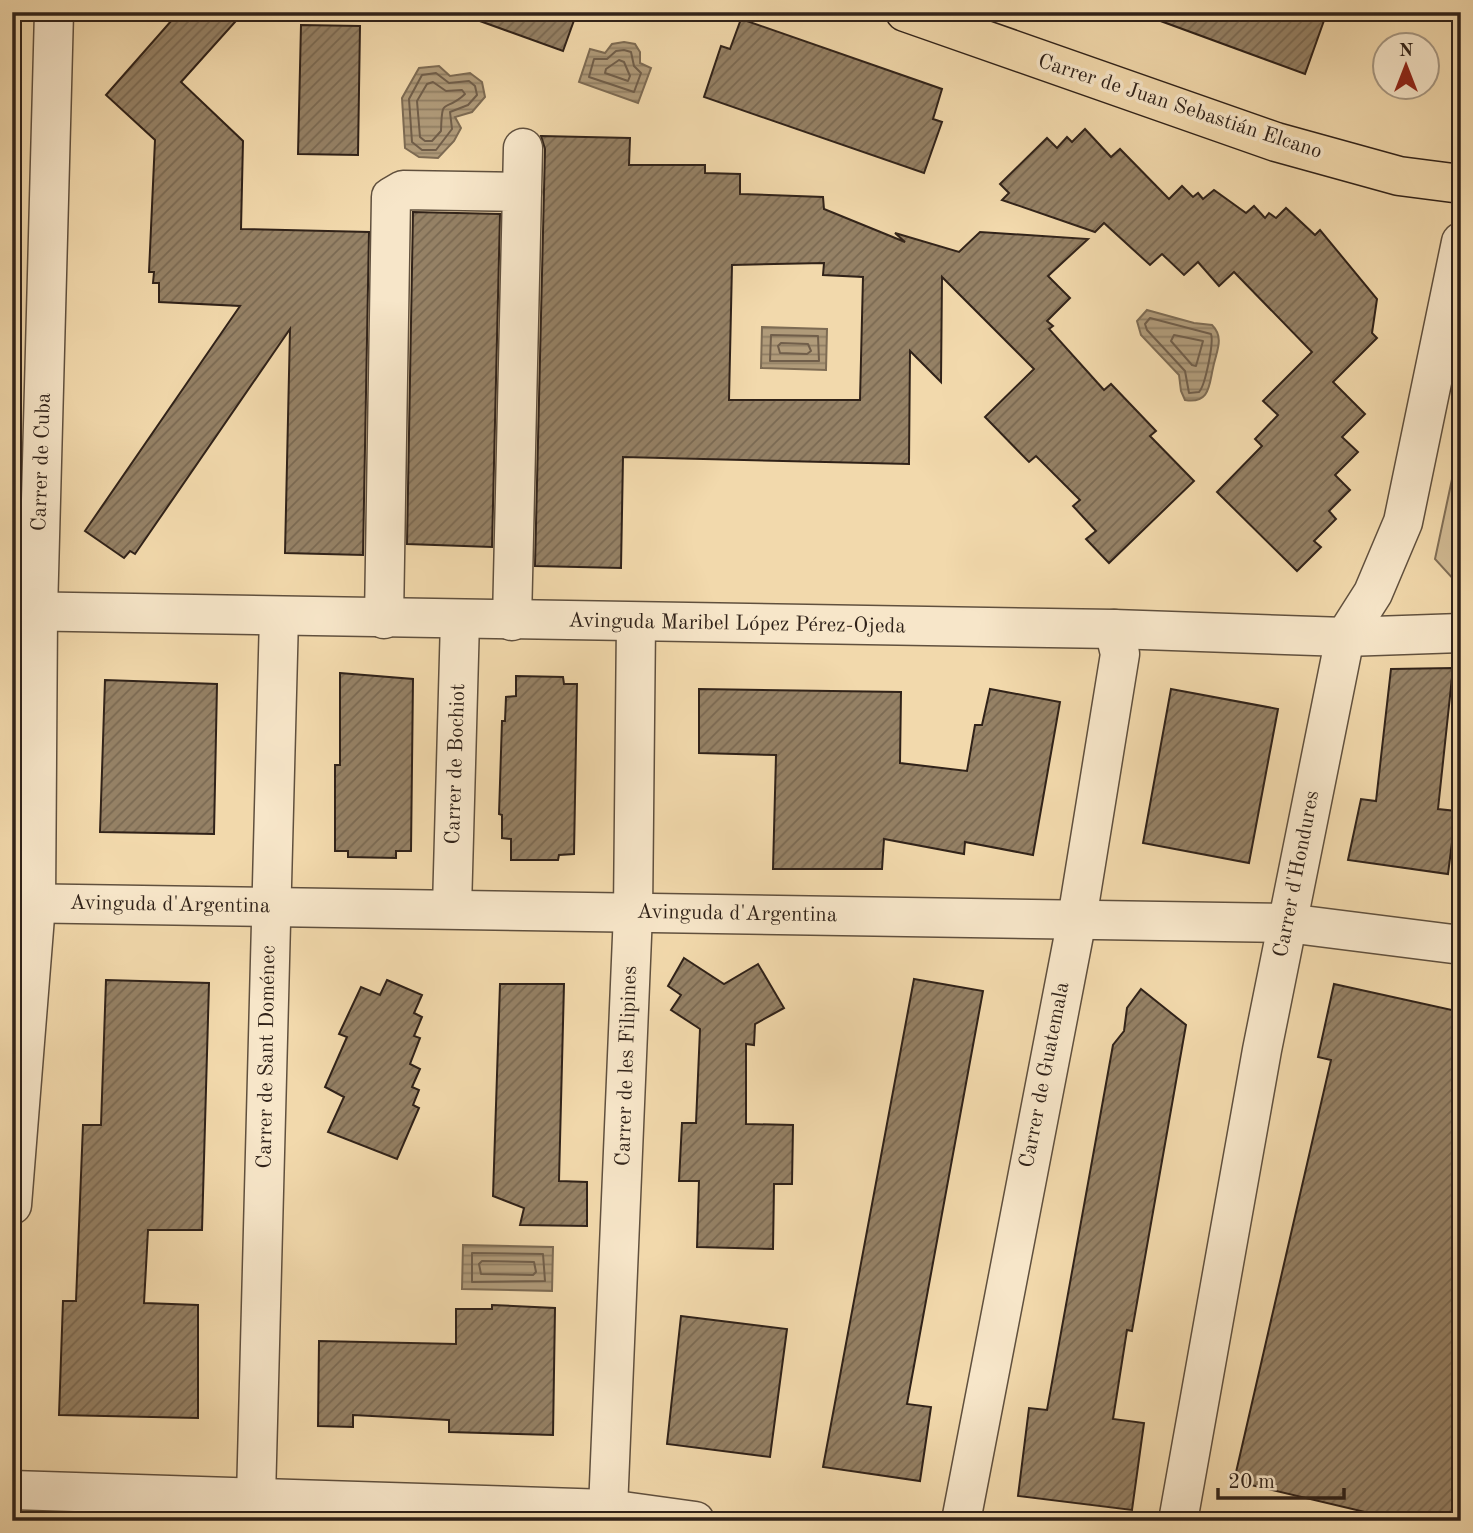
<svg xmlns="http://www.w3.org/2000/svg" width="1473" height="1533" font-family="'Old Standard TT',serif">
  <defs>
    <pattern id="water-rules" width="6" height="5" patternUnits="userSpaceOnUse" patternTransform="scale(1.75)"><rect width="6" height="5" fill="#b09b7a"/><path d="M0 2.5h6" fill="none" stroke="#907e63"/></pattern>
    <pattern id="building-hatch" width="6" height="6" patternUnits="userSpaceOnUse" patternTransform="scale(1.75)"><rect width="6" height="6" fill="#958165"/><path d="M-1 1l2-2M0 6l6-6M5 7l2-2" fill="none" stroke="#7a6952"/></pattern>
  </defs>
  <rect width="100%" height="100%" fill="#f2d9ac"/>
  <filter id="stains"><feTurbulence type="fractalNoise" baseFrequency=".00286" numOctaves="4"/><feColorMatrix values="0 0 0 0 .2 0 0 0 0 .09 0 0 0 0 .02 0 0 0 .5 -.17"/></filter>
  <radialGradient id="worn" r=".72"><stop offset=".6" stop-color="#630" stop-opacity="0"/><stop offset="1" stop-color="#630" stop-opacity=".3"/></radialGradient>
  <path fill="#d1ba93" stroke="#806e56" stroke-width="2" d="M1461,437V583L1455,581L1435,559Z"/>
  <g fill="url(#water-rules)" stroke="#7d6b53" stroke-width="2">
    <path d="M624,42L635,44L640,52V63L651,68L638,103L579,82L590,49L605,53L612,44Z"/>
    <path d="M439,66L450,76L470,73L482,82L485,97L472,112L455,117L461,128L454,141L438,158L419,157L405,148L402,98L419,68Z"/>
    <path d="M1147,310L1194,323L1212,325C1225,338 1216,352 1213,368C1209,385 1210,404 1185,400L1181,391L1179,375L1141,335L1137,321Z"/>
    <path d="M762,327L827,329L826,370L761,368Z"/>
    <path d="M463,1245L553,1247L552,1291L462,1289Z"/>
  </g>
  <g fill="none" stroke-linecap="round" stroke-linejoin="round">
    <g stroke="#705e4a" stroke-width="2">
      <path d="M624,50L631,52L634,66L641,73L634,92L589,77L594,59H607L616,51Z"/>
      <path d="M619,60L624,62L630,76L628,81L605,73L606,69Z"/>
      <path d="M436,73L449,83L469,81L475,86L477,95L468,105L450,112L452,129L436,150H422L412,142L409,99L422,75Z"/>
      <path d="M433,82L446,91L462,90L465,94C444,114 442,94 441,131L432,141H425L420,137L417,101L427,84Z"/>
      <path d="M1150,318L1211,334C1214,343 1205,386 1199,392L1189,393L1185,371L1147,330L1145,324Z"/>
      <path d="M771,335L818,336L819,361H770Z"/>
      <path d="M1174,335L1203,341L1196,366L1192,365L1171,341Z"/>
      <path d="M781,343L808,344L811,351L807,354L780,353L778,346Z"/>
      <path d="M472,1253L543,1254L545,1281L472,1282Z"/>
      <path d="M482,1261L534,1262L536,1272L533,1275L481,1274L479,1264Z"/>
    </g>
  </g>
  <g fill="url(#building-hatch)" stroke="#302219" stroke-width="2" fill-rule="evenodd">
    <path d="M179,12H244L181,82L243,141L241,229L369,232L363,555L285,553L290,329L135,554L130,551L124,558L85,531L240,306L159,302V283H153L154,272H149L155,140L106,95Z"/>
    <path d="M467,12H577L563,51L466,16Z"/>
    <path d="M1148,12H1327L1305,74L1147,16Z"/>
    <path d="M741,19L942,89L933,119L942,122L924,173L704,97L721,46L730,49Z"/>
    <path d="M301,25L360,26L358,155L298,154Z"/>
    <path d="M1085,129L1111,157L1120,149L1169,199L1182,186L1193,197L1198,193L1203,199L1214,190L1246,213L1254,206L1265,218L1269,213L1276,218L1286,208L1315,235L1320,230L1377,299L1372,333L1377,338L1333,382L1365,414L1342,437L1358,452L1335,475L1350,490L1329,511L1336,519L1314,541L1321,547L1297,571L1217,492L1262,446L1255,439L1278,415L1263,401L1312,352L1234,272L1219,286L1198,262L1184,275L1162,254L1150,265L1104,223L1095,232L1002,200L1009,193L1000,184L1047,138L1057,148L1067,137L1072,142Z"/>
    <path d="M541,136L630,138L629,165H705V173L740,174V194L823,197L824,209L905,242L895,233L959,252L980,232L1088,239L1048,276L1070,298L1047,321L1053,326L1049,329L1104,390L1111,384L1156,431L1150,436L1194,481L1109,563L1086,539L1096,531L1073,506L1080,500L1036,456L1029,462L985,417L1034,369L942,277L941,382L910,351L909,464L623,457L621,568L535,566L545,149ZM824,263L823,275L863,277L860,400H729L732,265Z"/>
    <path d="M413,212L500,214L492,547L407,544Z"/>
    <path d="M1453,668L1438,809L1456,811L1448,874L1348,860L1361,799L1376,801L1391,669Z"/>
    <path d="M340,673L413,679L411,851H396V858L348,857V851H335V765H340Z"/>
    <path d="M516,676L563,677L564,684H577L574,854L559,855L558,860H511V839L502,838V815L499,814L502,721H505L506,697L516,696Z"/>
    <path d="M105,680L217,684L214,834L100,832Z"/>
    <path d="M699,689L901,692L900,763L967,771L975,725H982L990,689L1060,702L1033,855L965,842L964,854L884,839L882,869H773L776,755L699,753Z"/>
    <path d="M1171,689L1278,709L1249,863L1143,843Z"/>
    <path d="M684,958L724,984L758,964L784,1008L755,1024L754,1045L746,1044V1124L793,1125L792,1184H774L773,1249L697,1247L699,1181H679L682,1123H696L700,1029L671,1010L681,995L668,986Z"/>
    <path d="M914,979L983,991L907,1404L931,1407L920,1481L823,1467Z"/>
    <path d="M106,980L209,983L202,1230H148L144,1303L198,1305V1418L59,1415L63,1301H76L83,1125H101Z"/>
    <path d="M387,980L422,995L414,1013L422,1017L414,1036L420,1038L410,1064L420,1069L412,1087L419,1090L413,1105L419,1108L397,1159L328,1132L344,1097L325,1087L347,1037L339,1034L361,987L380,995Z"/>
    <path d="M500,984H564L559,1181L587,1182V1226L520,1225L524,1208L493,1196Z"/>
    <path d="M1334,984L1461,1012V1521H1403L1234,1481L1331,1060L1318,1057Z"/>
    <path d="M1141,989L1186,1025L1132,1331L1127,1330L1113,1419L1144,1423L1132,1510L1018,1496L1029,1408L1047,1410L1113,1045L1124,1031L1127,1008Z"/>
    <path d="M492,1305L555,1308L553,1435L449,1432V1420L353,1415V1427L318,1426L319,1341L456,1344V1309H492Z"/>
    <path d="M681,1316L787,1329L770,1457L667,1444Z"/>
  </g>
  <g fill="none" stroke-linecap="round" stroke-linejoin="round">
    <g stroke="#60503e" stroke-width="41">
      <g id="minor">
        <path d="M522,192L523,148"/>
        <path d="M12,611L1114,629L1345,637L1461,633"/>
        <path d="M384,619L391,197L403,190L522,192L512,621"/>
        <path d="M12,903L1287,923L1461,945"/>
        <path d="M452,908L460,620"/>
        <path d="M12,1205L36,904L38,612L54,12"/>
        <path d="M12,1490L608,1509L695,1521"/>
        <path d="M256,1498L279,616"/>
        <path d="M608,1509L633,913L636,622"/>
        <path d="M961,1521L1077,919L1120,654L1114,629"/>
        <path d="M1178,1521L1262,1050L1345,637L1373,593L1403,522L1461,242"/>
      </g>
    </g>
    <g stroke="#302219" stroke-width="41">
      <path id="major" d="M905,12L1276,142L1399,176L1461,184"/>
    </g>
    <use href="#minor" stroke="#f7e6c9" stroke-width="38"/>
    <use href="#major" stroke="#f2d9ac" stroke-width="38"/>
  </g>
  <g text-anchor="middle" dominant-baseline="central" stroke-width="7" stroke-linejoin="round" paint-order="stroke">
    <g font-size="21" fill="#302219" stroke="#f7e6c9">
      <text transform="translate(1180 107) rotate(18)">Carrer de Juan Sebastián Elcano</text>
      <text transform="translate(42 462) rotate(-88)">Carrer de Cuba</text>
      <text transform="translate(737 624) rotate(1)">Avinguda Maribel López Pérez-Ojeda</text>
      <text transform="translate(456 764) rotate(-88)">Carrer de Bochiot</text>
      <text transform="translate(1297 874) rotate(-79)">Carrer d'Hondures</text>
      <text transform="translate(170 905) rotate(1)">Avinguda d'Argentina</text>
      <text transform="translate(737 914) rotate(1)">Avinguda d'Argentina</text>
      <text transform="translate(267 1057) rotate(-89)">Carrer de Sant Doménec</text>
      <text transform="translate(627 1066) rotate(-88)">Carrer de les Filipines</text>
      <text transform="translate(1045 1075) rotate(-79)">Carrer de Guatemala</text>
    </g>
  </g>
  <rect width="1473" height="1533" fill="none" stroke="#f2d9ac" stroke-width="42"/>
  <rect x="14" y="14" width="1445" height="1505" fill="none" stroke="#302219" stroke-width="3.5"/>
  <rect x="21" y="21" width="1431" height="1491" fill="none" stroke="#302219" stroke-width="2"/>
  <g transform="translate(1406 66)"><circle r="33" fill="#f7e6c9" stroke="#a79883" stroke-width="2"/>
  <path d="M0-5L12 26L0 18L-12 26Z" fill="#8f2418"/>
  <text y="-10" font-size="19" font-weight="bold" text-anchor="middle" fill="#302219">N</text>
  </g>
  <path d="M1218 1488v10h126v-10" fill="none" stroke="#302219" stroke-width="3.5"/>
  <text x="1228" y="1488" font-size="21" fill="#302219" stroke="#f7e6c9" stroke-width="5" paint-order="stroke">20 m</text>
  <rect width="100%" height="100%" filter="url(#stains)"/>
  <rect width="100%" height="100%" fill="url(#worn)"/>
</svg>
